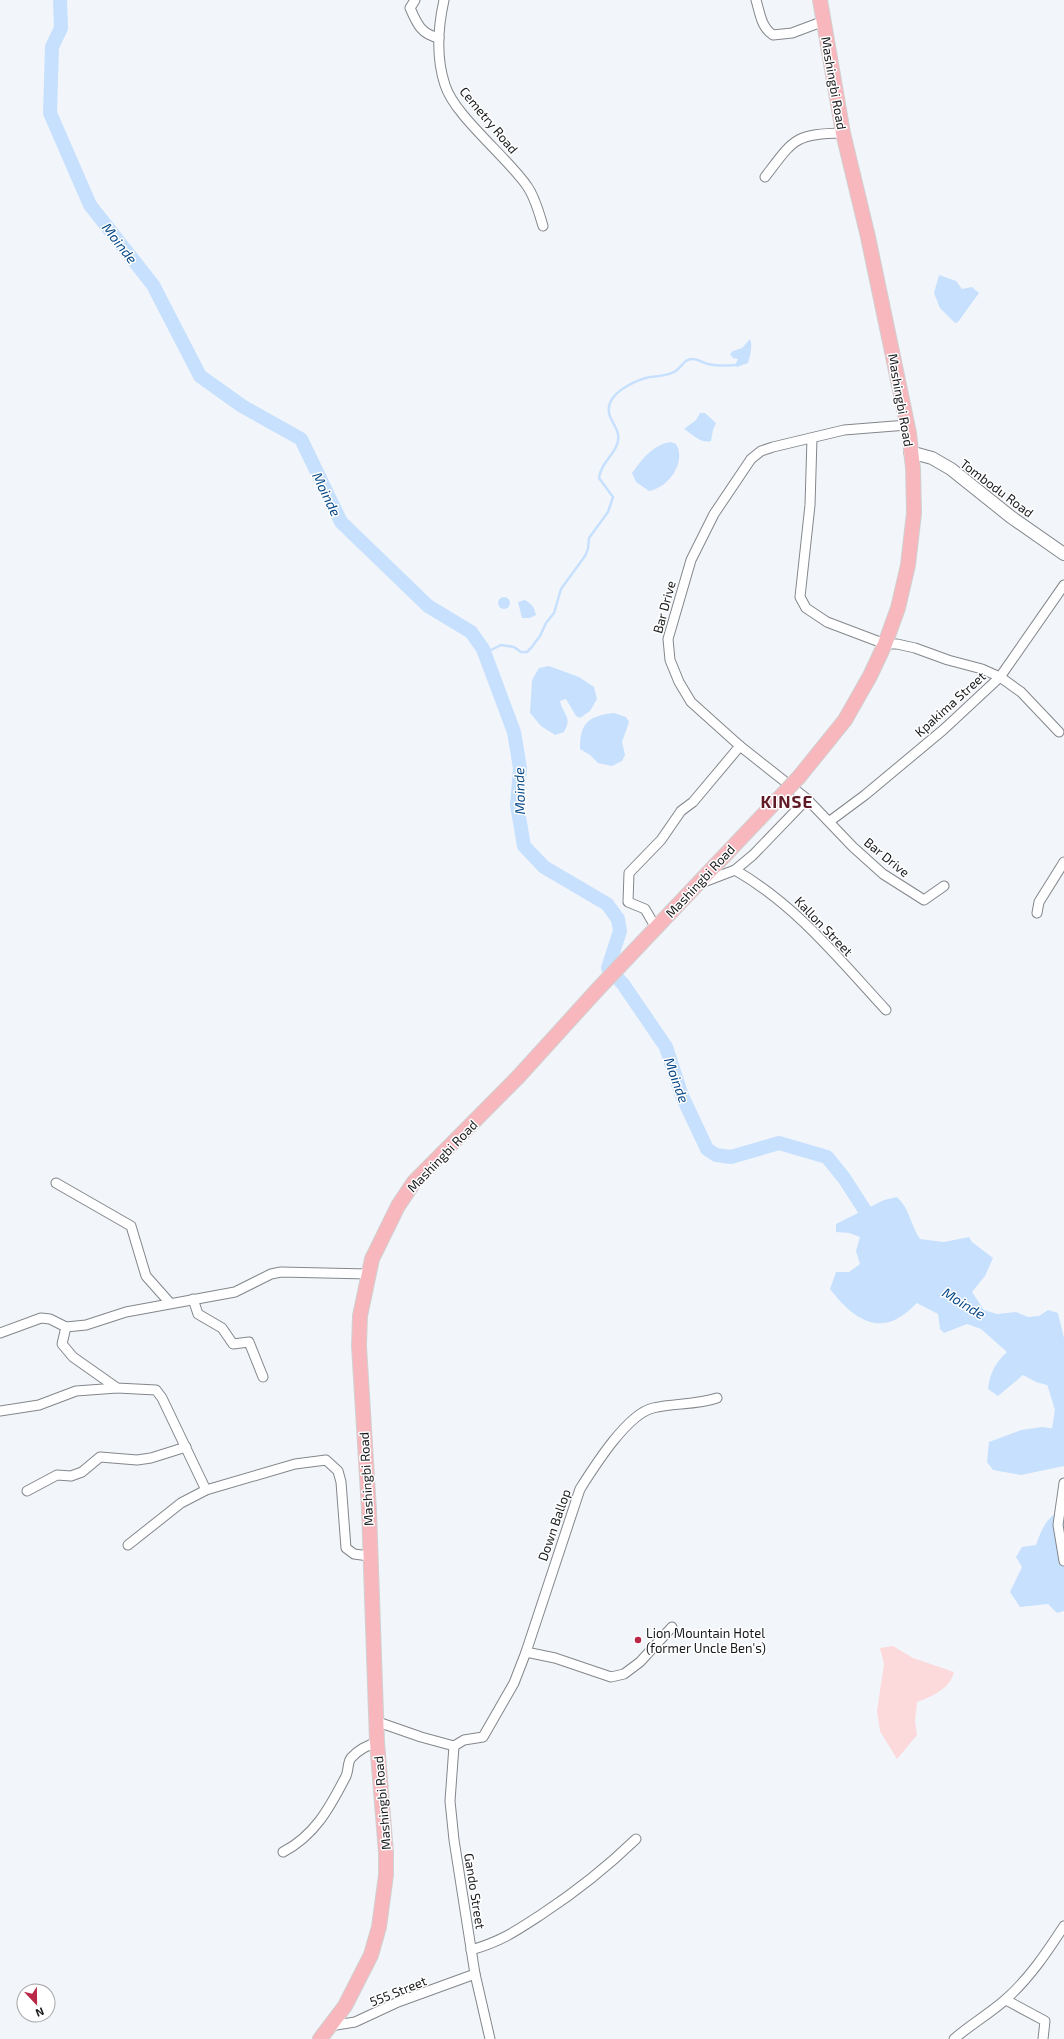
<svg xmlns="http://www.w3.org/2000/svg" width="1064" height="2039" font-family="'Exo 2',sans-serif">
  <rect width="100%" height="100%" fill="#f2f6fb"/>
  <path fill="#fcd9db" d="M893,1646L913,1658L954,1672C950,1689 931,1697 917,1702L915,1721L917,1735L897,1759L880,1731L877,1711L884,1664L880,1648Z"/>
  <g fill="#c7e0fd">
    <path d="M939,275L956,281L962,289L972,287L979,293L958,322L955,323L940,308L934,293Z"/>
    <path d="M750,339C753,345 750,356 748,363L737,367L735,365L738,359L733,358L730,354L733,351L742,348Z"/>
    <path d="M700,413H705L716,423L713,430L711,441C701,444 692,434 684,429L696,420Z"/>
    <path d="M670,442L676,444C687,462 668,488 649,491L636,482L632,473C642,459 653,445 670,442Z"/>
    <circle cx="504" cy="603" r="6"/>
    <path d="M525,600C532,604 534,607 536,615L530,618H522L518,602Z"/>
    <path d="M549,666L579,677L594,687L597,699L590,711L580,718L576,716L566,699L560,701C563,715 573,717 564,732L555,735L541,726L530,713L532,680L539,668Z"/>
    <path d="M614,713L626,717L629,722L622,742L625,755L622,761L612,766L598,763L590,755L580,749C580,723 588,716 614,713Z"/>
    <path d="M897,1197C910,1209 910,1224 920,1239L944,1242L969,1237L972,1242L993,1258L985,1276L972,1292L984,1310L997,1314L1016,1312L1028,1317L1039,1316L1048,1310L1058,1313L1064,1338V1393L1061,1389L1036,1382L1023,1375L998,1396L988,1389C990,1373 995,1363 1007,1352L981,1329L967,1324L944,1333L940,1329L938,1314L917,1303C912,1307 908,1312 903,1315C873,1337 847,1311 830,1289L836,1272H849L860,1264L856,1251L860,1237L849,1233L836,1232V1224L884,1200Z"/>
    <path d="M1042,1427L1064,1430V1466L1021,1475L993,1470L987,1462L989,1442L1021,1430Z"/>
    <path d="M1064,1509V1611L1057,1613L1048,1604L1020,1607L1010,1592L1022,1567L1016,1557L1022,1547L1036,1545C1042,1528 1047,1516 1064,1509Z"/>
  </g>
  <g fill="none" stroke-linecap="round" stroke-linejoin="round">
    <path stroke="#c7e0fd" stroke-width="2.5" d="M485,653L501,645L514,647L521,652H527L531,648L540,636L546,623L554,613L561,589L585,556L588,549L589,538L608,512L613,497L599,478C601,462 616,454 618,441C621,427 604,418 610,403C615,390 636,380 650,377C657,376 667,376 674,372C681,369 684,358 693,359C698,359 703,363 708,364C717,366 725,366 735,365"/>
    <g stroke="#c7e0fd" stroke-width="14">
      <path d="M60,0L61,28L52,47L50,113L90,205L153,285L200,376L242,406L301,439L341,522L428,606L471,632L483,649L514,732L520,768L517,805L524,846L544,867L607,904L618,919L620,931L608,968L623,984L666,1047L682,1096L707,1149L716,1155L731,1157L779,1143L827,1157L844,1178L864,1209L871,1227"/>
      <path d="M1050,1370L1062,1409L1056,1450L1064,1457"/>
    </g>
    <g stroke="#83878c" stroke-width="11">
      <g id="minor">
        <path d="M415,0L410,8C417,24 421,34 439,38"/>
        <path d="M444,0C438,27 436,58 445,85C454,115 507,157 527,186C535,197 539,213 543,226"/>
        <path d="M756,0C760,13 761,27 773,35L792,33L824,21"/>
        <path d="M765,177C794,139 794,134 843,133"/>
        <path d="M907,425L844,430L773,447L761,451L751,459L714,514L691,560L668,639L670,660L679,682L691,702L740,746L807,799L853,847L883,874L924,900L944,886"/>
        <path d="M812,438L810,505L800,597L806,608L827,622L885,644H897L915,648L948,660L982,669L1000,677L1021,692L1059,732"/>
        <path d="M830,821L865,795L943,730L1000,677L1064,585"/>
        <path d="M735,870C796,905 839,959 886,1010"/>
        <path d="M701,883L735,870L753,855L807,799"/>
        <path d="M1037,913L1039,902L1064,862"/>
        <path d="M656,928L645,909L628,902L629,873L661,840L681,811L693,802L740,746"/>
        <path d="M56,1183L131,1226L146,1276L170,1303"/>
        <path d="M193,1299L198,1314L222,1328L233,1344L249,1342L263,1377"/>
        <path d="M66,1327L62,1344L73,1357L117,1388L156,1390L162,1398L206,1490"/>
        <path d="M0,1333L41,1318L50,1319L66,1327L86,1325L126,1312L235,1292L271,1274L281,1272L368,1274"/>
        <path d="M0,1411L39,1405L76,1391L117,1388"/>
        <path d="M1064,1483L1058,1525L1064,1561"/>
        <path d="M27,1491L57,1475L71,1476L82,1472L100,1457L137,1460L151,1458L186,1447"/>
        <path d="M128,1545L181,1503L206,1490L295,1464L326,1460L338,1471L341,1482L346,1548L354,1554L369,1556"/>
        <path d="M526,1652L555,1658L611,1677L624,1674L640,1662L672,1627"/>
        <path d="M378,1722L421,1737L454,1746L464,1740L483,1737L514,1683L526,1652L580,1489C594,1467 627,1414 653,1408C674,1403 696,1405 717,1398"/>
        <path d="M454,1746L450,1801L454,1840L475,1974L490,2039"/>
        <path d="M283,1852C314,1836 329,1809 345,1778C349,1772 347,1763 351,1758C359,1749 367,1746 377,1742"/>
        <path d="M471,1950C502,1941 516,1931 542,1914C577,1891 606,1868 636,1839"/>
        <path d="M1006,2000L1045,2021L1043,2039"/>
        <path d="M330,2026L355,2022L398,2002L475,1974"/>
        <path d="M954,2039C970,2025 989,2014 1005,2000C1029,1979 1047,1952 1064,1926"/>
      </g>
    </g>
    <g stroke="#83878c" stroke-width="14">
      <path id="secondary" d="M910,452L932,458L951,469L1011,517L1064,554"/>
    </g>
    <g stroke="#d1d1d1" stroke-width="16">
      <g id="primary">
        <path d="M799,777L845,720L870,676L885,644L898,608L908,565L914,513L913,468L909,433L868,237L843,133L820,0"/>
        <path d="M320,2039L345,2006L371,1955L379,1927L386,1875V1853L377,1742L369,1510L359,1346L360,1316L372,1259L398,1206L414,1182L519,1076L598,989L781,796"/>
      </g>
    </g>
    <use href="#minor" stroke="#fff" stroke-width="9"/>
    <use href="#secondary" stroke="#fff" stroke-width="12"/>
    <use href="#primary" stroke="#f7b7bd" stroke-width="14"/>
    <g stroke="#d1d1d1" stroke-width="16" stroke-linecap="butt">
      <path id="primary-bridge" d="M781,796L799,777"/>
    </g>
    <use href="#primary-bridge" stroke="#f7b7bd" stroke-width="14"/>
  </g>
  <circle fill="#b92847" stroke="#fff" stroke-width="1.5" cx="638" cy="1640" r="4"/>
  <g text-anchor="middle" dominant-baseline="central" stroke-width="3" stroke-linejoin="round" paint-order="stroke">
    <g font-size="13" fill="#18191b" stroke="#fff">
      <text transform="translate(834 83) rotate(80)">Mashingbi Road</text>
      <text transform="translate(489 120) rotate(50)">Cemetry Road</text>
      <text transform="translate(901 400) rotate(80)">Mashingbi Road</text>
      <text transform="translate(997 488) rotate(37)">Tombodu Road</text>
      <text transform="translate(664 607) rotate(-75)">Bar Drive</text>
      <text transform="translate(950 704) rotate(-42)">Kpakima Street</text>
      <text transform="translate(887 857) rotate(39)">Bar Drive</text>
      <text transform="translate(700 881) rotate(-47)">Mashingbi Road</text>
      <text transform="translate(824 926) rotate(46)">Kallon Street</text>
      <text transform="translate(442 1156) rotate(-46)">Mashingbi Road</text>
      <text transform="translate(366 1479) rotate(-93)">Mashingbi Road</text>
      <text transform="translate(554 1525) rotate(-71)">Down Ballop</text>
      <text transform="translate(382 1803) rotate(-95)">Mashingbi Road</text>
      <text transform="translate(475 1891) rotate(81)">Gando Street</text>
      <text transform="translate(398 1991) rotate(-22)">555 Street</text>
    </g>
    <g font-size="13" fill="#18191b" stroke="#fff" text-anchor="start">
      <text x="646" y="1633">Lion Mountain Hotel<tspan x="646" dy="15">(former Uncle Ben's)</tspan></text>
    </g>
    <g font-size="14" font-style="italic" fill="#064887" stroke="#fff">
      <text transform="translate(120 243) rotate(52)">Moinde</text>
      <text transform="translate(327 494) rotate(64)">Moinde</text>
      <text transform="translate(519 791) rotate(-91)">Moinde</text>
      <text transform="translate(677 1080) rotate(70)">Moinde</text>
      <text transform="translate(964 1303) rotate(31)">Moinde</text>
    </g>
    <g font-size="17" font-weight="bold" letter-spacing="1" fill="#5f1a26" stroke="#fff">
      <text x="787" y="801">KINSE</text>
    </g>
  </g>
  <g transform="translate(36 2003) rotate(158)"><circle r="19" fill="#ffffff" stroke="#a3a3a4"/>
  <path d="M0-3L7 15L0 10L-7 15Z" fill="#b92847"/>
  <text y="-6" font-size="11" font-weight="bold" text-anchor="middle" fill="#18191b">N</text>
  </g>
</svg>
